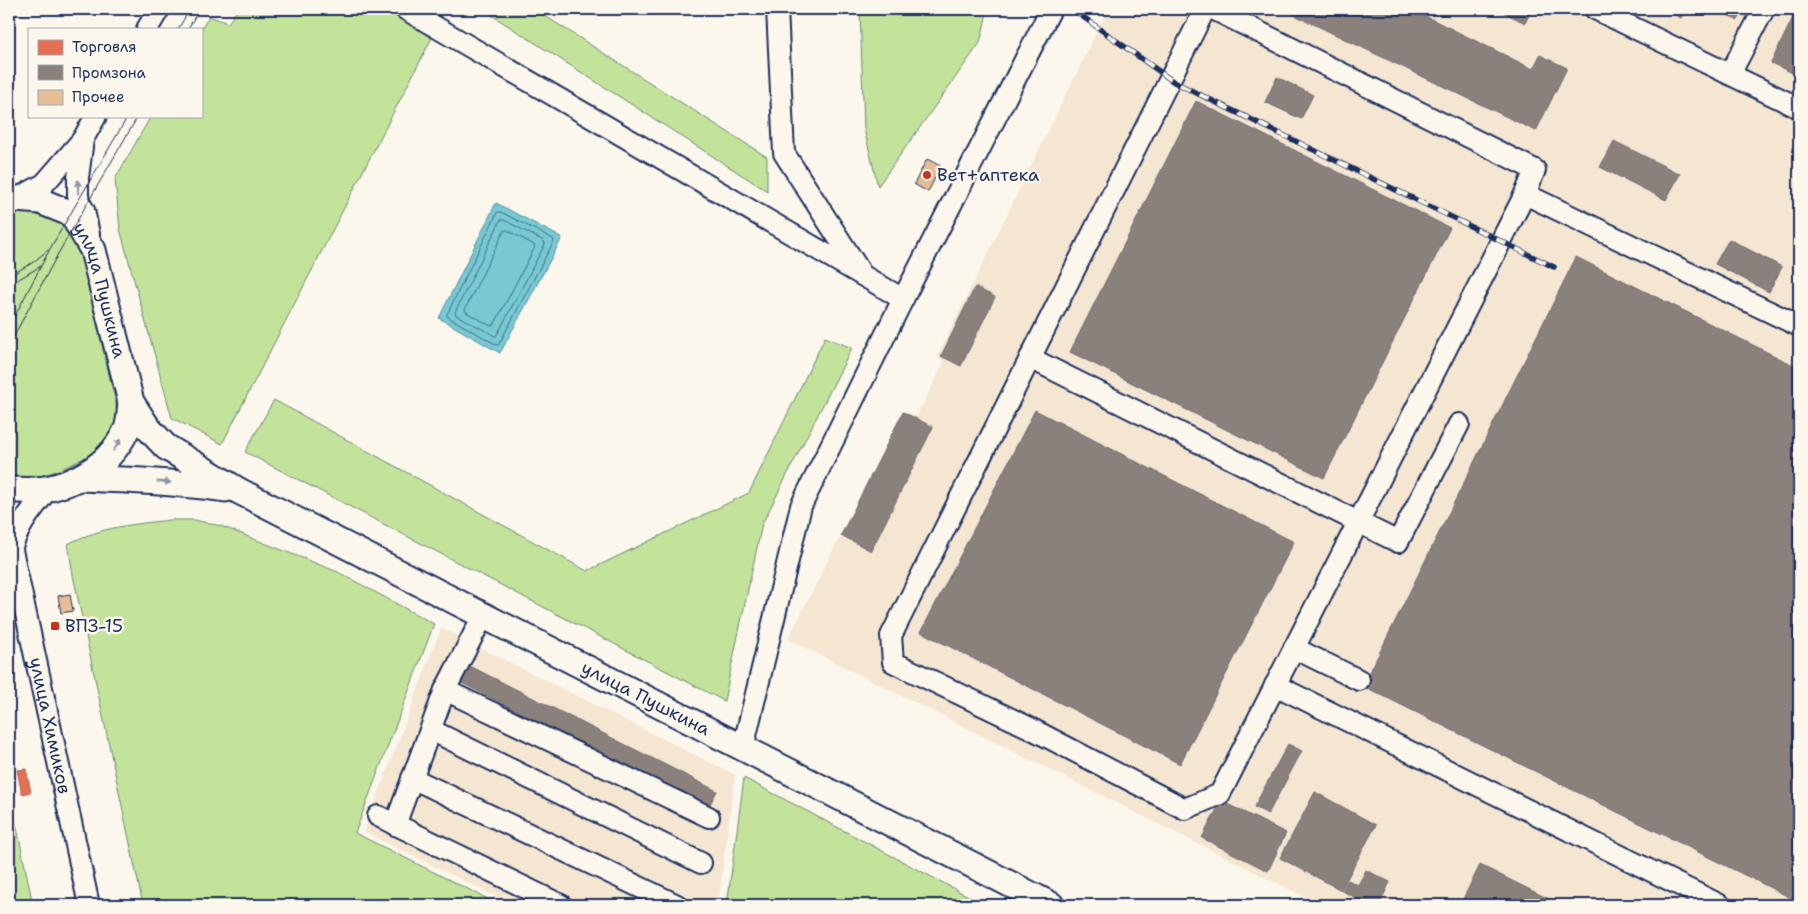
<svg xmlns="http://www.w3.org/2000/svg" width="1808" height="914" font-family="'Shantell Sans',sans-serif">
  <rect width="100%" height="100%" fill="#fbf7ec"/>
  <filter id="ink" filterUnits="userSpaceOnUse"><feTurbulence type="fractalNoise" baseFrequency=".02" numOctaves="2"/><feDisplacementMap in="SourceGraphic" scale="10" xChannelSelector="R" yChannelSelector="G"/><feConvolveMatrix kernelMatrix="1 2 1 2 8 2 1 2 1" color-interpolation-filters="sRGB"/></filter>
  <g filter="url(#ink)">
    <g fill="#f5e6d2">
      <path d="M1108,9H1799V905H1321L788,639L903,412L917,416L944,362L937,357Z"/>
      <path d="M441,628L735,775L718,905H513L364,832Z"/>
    </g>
    <g fill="#c3e29a" stroke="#6f887c">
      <path d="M238,9H386L433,36L222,444L172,418L120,229L115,179L151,116H201V30L209,16L228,23Z"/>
      <path d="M482,9H534L767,157V191Z"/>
      <path d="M860,9H988L980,43L878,186L864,129Z"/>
      <path d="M25,212C38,213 57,216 67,226C71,230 74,238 78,243L114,396C116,405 118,414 116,423C112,449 62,471 39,476C30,478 19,477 9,477V215Z"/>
      <path d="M825,337L852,348L762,524L724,701L245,452L274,400L587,571L749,493Z"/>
      <path d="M170,520H195L221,526L338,572L434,624L355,833L500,905H143L73,575L68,544C100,527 135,524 170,520Z"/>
      <path d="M744,778L985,905H727Z"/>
      <path d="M9,789L33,905H9Z"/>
    </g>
    <path fill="#78c9d2" stroke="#538ba4" d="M496,203L562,238L500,353L439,318Z"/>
    <path fill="#e76f51" stroke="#aa5c55" d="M26,769L31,792L22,794L17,770Z"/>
    <g fill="#8a817c" stroke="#696873">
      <path d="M1282,9H1411L1533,69L1540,55L1567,68L1536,131Z"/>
      <path d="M1497,9H1532L1525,23Z"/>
      <path d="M1663,9H1686L1681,18Z"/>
      <path d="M1715,9H1744L1738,20Z"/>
      <path d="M1797,9H1799V76L1771,63Z"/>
      <path d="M1277,77L1313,95L1301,119L1265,102Z"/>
      <path d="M1196,101L1450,228L1324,478L1070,352Z"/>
      <path d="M1614,141L1680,174L1666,200L1600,167Z"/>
      <path d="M1729,239L1782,267L1769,292L1715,264Z"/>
      <path d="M1576,257L1799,368V902L1363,686Z"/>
      <path d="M975,287L995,297L961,366L941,356Z"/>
      <path d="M1035,410L1294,542L1180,764L921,632Z"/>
      <path d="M903,412L933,427L871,551L841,535Z"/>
      <path d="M464,663L717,791L708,808L456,680Z"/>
      <path d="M1288,744L1302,751L1268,814L1254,807Z"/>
      <path d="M1315,792L1376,825L1341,890L1280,858Z"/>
      <path d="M1221,801L1286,833L1268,871L1202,838Z"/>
      <path d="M1480,865L1561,905H1460Z"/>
      <path d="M1366,870L1390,882L1379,905H1370L1342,891L1348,880L1358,885Z"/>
    </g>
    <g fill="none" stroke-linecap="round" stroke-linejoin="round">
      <g stroke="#406d8c" stroke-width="1">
        <path d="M498,212H501L553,239L554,241L499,344L497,345L448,317L447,315Z"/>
        <path d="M501,220H504L544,241L545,244L497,335L495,336L456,315L455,313Z"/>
        <path d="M507,230L534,245L535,247L494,325L491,326L466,312L465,309L504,231Z"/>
      </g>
    </g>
    <g fill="#e6be96" stroke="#1b2f5e">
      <path d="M927,159L941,166L928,192L914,184Z"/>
      <path d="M70,594L73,611L61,613L58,596Z"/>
    </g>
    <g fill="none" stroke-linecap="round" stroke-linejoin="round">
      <g stroke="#1b2f5e" stroke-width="24">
        <g id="minor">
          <path d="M405,9L903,299"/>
          <path d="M777,9L784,153L859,270"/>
          <path d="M1205,9L891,636L893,662L1030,728L1185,809L1220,794L1525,194L1535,170L1213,9"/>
          <path d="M1595,9L1799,108"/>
          <path d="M147,29L159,9"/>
          <path d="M1730,74L1764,9"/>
          <path d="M83,139L78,178V195L79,202L84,210L89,234"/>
          <path d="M1525,194L1799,326"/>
          <path d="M16,199L44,184L83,139L96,116"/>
          <path d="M1030,358L1398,542L1459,424"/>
          <path id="s1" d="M9,536L89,905"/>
          <path d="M12,546C22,520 32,510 49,488"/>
          <path d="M1294,648L1359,680"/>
          <path d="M1275,685L1720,905"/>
          <path d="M445,690L709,817"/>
          <path d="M431,730L701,863"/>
          <path d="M743,748L801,506L903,299L1051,9"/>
          <path d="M412,778L677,905"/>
          <path d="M378,816L561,905"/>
          <path d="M395,825L445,690L483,616"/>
        </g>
      </g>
      <g stroke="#1b2f5e" stroke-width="29">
        <g id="major">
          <path id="s2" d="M9,201L16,199L40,201L72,214L93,250L131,402C130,411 130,421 127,429C107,472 56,497 9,489"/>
          <path id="s3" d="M131,402L148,428L166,447L239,491L1051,905"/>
          <path d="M80,478C129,480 176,482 225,489"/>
        </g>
      </g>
      <use href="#minor" stroke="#fbf7ec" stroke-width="20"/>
      <use href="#major" stroke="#fbf7ec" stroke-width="25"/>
      <g stroke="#1b2f5e" stroke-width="1">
        <path d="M178,29L190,9"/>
        <path d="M188,29L199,9"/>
        <path d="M9,276L32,263L48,250"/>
        <path d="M9,285L41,266"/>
        <path d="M9,327L51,247L128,116"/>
        <path d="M9,345L59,252L138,116"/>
      </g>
      <g stroke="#1b2f5e" stroke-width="5.5">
        <path id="rail" d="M1072,9L1174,82L1554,267"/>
      </g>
      <use href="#rail" stroke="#fbf7ec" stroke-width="4" stroke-dasharray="11" stroke-linecap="butt"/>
    </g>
    <defs><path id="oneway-solid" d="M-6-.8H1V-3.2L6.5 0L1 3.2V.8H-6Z" transform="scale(1.25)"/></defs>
    <g fill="#8b93a5">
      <use href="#oneway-solid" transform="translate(78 187) rotate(-92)"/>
      <use href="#oneway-solid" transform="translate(117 445) rotate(-57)"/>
      <use href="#oneway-solid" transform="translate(164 482) rotate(4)"/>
    </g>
  </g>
  <g fill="#c8321e" stroke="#fbf7ec" stroke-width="2">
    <circle cx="927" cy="175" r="5"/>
    <rect x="50" y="621" width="10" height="10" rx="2.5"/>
  </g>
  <g text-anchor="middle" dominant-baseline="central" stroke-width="5" stroke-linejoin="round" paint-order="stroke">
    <g font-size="18" fill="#1b2f5e" stroke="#fbf7ec" text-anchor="start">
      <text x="937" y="175">Вет+аптека</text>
      <text x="65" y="626">ВПЗ-15</text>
    </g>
    <g font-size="18" fill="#1b2f5e" stroke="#fbf7ec">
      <text stroke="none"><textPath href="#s2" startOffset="148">улица Пушкина</textPath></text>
      <text stroke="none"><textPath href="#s3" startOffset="599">улица Пушкина</textPath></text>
      <text stroke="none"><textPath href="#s1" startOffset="194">улица Химиков</textPath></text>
    </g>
  </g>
  <rect width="1808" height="914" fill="none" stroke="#fbf7ec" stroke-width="30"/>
  <rect x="15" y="15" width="1778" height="884" fill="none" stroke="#1b2f5e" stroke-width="2" filter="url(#ink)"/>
  <rect x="28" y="28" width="175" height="90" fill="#fbf7ec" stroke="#a1a7b3"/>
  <rect x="38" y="40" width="25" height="15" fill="#e76f51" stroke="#a1a7b3"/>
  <text x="72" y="52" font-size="15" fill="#1b2f5e">Торговля</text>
  <rect x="38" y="65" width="25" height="15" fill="#8a817c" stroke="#a1a7b3"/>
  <text x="72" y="78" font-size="15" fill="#1b2f5e">Промзона</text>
  <rect x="38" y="90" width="25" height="15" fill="#e6be96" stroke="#a1a7b3"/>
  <text x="72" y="102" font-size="15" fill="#1b2f5e">Прочее</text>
</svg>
